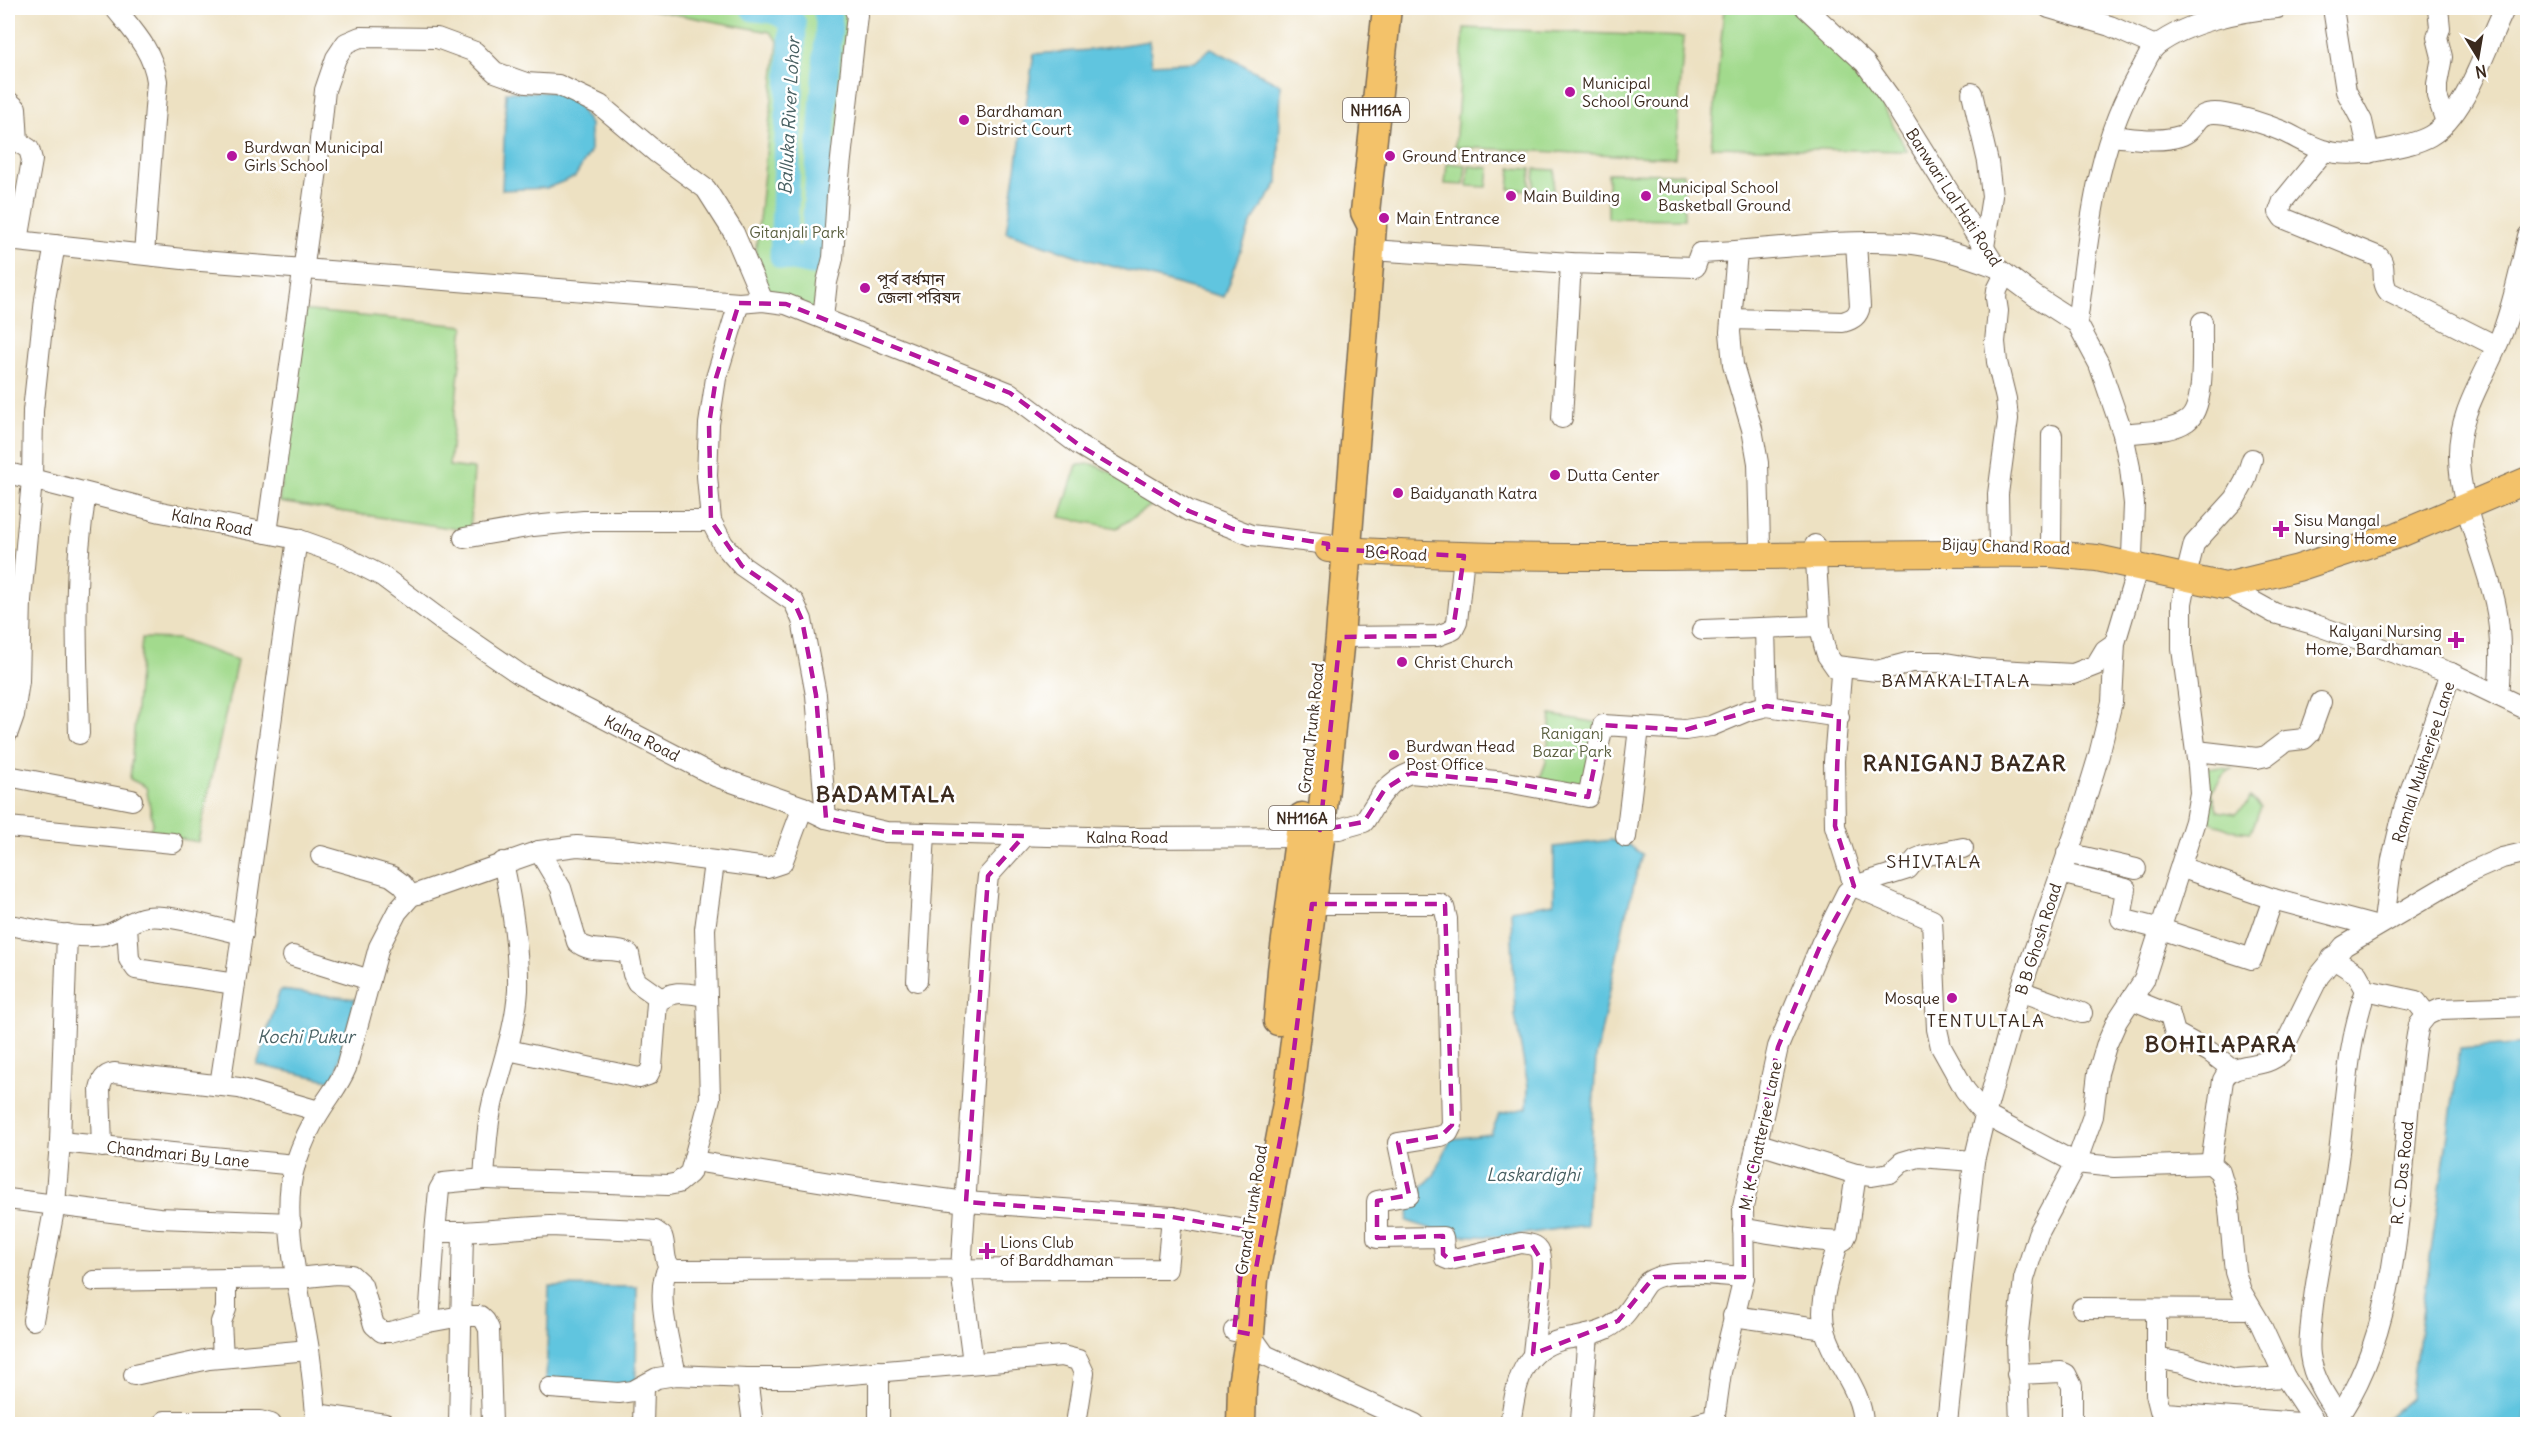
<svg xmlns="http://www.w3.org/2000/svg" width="2535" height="1432" font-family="Delius,'Noto Sans Bengali',sans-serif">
  <rect width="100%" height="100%" fill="#fff"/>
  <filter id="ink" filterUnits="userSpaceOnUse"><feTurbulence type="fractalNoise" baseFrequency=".0167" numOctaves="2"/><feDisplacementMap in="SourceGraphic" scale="12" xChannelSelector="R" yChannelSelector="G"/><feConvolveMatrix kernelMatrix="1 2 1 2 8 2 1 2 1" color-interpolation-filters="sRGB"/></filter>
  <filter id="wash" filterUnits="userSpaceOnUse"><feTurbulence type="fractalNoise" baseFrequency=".008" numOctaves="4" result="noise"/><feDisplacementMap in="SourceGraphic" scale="24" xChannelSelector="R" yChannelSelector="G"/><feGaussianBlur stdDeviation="1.35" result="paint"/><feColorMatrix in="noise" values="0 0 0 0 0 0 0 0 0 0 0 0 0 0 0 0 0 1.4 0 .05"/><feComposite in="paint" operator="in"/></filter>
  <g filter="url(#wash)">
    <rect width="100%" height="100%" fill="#ede1c2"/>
    <g fill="#a2da8d" stroke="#6e8256" stroke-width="1.5">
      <path d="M642,8H854L823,318L752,286L778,41L770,32Z"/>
      <path d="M1724,8H1791L1865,72L1907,151L1711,147Z"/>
      <path d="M1464,28L1684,37L1675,158L1455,147Z"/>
      <path d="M1447,163L1466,165L1464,185L1445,184Z"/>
      <path d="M1469,166L1489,168L1487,187L1467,186Z"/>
      <path d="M1511,168L1531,169L1529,190L1509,189Z"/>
      <path d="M1535,169L1555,170L1553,192L1533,190Z"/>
      <path d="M1608,173L1684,174V219L1608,218Z"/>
      <path d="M300,310L464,326L449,466L474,469L470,531L279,502Z"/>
      <path d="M1093,464L1164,497L1117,528L1060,517L1077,465Z"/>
      <path d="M142,638L177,639L237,660L198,842L148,833L153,823L146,787L130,779Z"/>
      <path d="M1551,715L1600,723L1586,791L1539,781L1546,762Z"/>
      <path d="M2204,767L2232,769L2223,775L2211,793L2218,811L2235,814L2247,804L2250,798L2261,807L2251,832L2230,830L2207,820L2204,822Z"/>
    </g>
    <g fill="#61c5df" stroke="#4e787e" stroke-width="1.5">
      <path d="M1149,41L1152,64L1195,62L1211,48L1281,85L1278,183L1252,221L1224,297L1089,260L1006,232L1034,54L1090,50Z"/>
      <path d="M506,92H557L575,102L590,124V152L575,177L547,188L502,190Z"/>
      <path d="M1611,840L1627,844L1642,854L1625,918L1596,1057L1587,1225L1502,1237L1450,1235L1407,1221L1412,1197L1434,1175L1451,1139L1491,1134L1499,1114L1527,1108L1528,1086L1515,1015L1511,910L1554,903V847Z"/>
      <path d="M280,990L355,999L334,1081L257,1065Z"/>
      <path d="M2527,1044V1424H2380L2410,1398L2460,1049Z"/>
      <path d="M549,1286L637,1287L636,1388L546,1383Z"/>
    </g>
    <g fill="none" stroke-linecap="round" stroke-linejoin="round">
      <path stroke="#61c5df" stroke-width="27" d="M754,8C771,9 782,10 793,24L783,256L813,262L829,22L826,8"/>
    </g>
  </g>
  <g filter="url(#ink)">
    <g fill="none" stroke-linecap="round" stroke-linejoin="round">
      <g stroke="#796a57" stroke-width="22">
        <g id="minor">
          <path d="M115,8C134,32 153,51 157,81L144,254"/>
          <path d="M1806,8L1865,63L1891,99L1996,267L2035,296L2077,323L2099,364L2123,434L2130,468L2134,504L2132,556L2138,566L2115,643L2112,702L2099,755L2078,824L2020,991L1985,1115L1974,1161L1947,1424"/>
          <path d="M2049,8L2110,26L2155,46"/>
          <path d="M2333,8L2346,91L2362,121L2369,153"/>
          <path d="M2438,8L2440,28L2437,37L2442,57L2437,84V96L2446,122"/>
          <path d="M1972,93L1988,162L1992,196L1984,247"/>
          <path d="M8,101L16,108L18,142L29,149L32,160L18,241"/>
          <path d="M2112,136C2134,138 2159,143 2180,136C2200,130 2191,108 2225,114C2243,117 2265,124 2282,131C2296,137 2309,146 2323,150C2341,156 2363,154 2382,150C2397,147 2416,144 2430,136C2467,114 2486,45 2505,8"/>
          <path d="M2324,151L2283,201L2279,212L2283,218L2379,257C2388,267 2379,281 2389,292L2496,346"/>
          <path d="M8,240L201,261L739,303L763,301L786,304L1010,393L1079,445L1189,511L1251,535L1328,544"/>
          <path d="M1371,250L1571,263L1695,267L1700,253C1767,251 1835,238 1902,243C1935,245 1966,256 1996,267"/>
          <path d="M1737,252L1730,332L1733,365L1752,429L1758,463L1760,546"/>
          <path d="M739,303L716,378L709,424L707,476L711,521L723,544L742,566L794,602L802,620L816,695L826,818"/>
          <path d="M823,318L827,282L833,258L837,195L857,15L854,8"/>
          <path d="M1731,319L1843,322C1853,319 1858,316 1860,306L1856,243"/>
          <path d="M2077,323C2089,236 2094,145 2142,68C2146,61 2150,50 2157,45C2188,22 2239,11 2277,8"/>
          <path d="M1562,418L1571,263"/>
          <path d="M2123,434C2142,431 2170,433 2187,421C2207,407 2201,345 2202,322"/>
          <path d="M8,473L161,512L297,539L339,554L382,576L445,623L521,675L715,776L803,807L826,818L886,832L1127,838L1311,837"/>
          <path d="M267,533L317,170L325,90L336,58L346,43L360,37L437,38L475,52L495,72L526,83L558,85L600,105L657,153L706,189L734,233L763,301"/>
          <path d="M464,538L533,526L584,521H711"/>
          <path d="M1999,545L1998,494L2008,419L2006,399L1997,362L1995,342L1998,311L1996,298L1997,290L2005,274"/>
          <path d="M2051,546L2052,435"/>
          <path d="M2188,568L2194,544L2235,499L2245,481L2252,459"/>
          <path d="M2225,586L2274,613L2313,624L2451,673L2528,710"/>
          <path d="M1765,628L1767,706"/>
          <path d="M1702,630L1820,626"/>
          <path d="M1340,637L1437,636L1453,630L1457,622L1464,556"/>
          <path d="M1836,666L1877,671L1911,662H1940L1981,669L2073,674L2096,665L2105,650L2115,643"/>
          <path d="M2498,696C2501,664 2502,633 2495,602C2484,555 2459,504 2459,456C2458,408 2491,369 2505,325C2515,296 2521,266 2528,236"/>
          <path d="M8,732L14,715L19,681L21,600L32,480L33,411L45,299L55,245"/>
          <path d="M79,734C77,653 72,573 86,494"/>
          <path d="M2197,751L2257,758L2266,756L2286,741L2304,739L2310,733L2321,702"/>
          <path d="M8,776L132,800"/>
          <path d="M8,827L173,843"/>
          <path d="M1320,830L1339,829L1364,822C1377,801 1386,782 1410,773L1507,782L1588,797L1603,725L1685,730L1711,726L1747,711L1767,706L1839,717"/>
          <path d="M1626,837L1639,728"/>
          <path d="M539,851L561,888L577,942C592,955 613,946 629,954L633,974L637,982L661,999"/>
          <path d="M2067,853L2136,869"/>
          <path d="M321,856L391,876L402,884L411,896"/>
          <path d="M503,862C512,904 519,947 518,990C516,1025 504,1059 495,1093C487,1121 486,1150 484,1179L443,1183L439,1190L435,1232H463L550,1226L642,1230L655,1231L662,1236C667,1249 661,1263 675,1270L1167,1269L1172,1217L1246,1230"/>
          <path d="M2180,867L2273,899L2374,926"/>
          <path d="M2060,873L2126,889L2121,919L2161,929L2252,959L2273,899"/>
          <path d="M1854,886L1932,920L1937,1029L1941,1047L1965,1090L1985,1115L2076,1163L2114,1167L2211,1164"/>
          <path d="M1854,886L1908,869L1916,859L1923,856L1963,848"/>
          <path d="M1312,904H1440L1444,907L1447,919L1452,1125L1448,1133L1441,1136L1398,1143L1409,1195L1377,1201V1238L1443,1237L1445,1258L1450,1260L1521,1243C1528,1244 1535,1244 1539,1250C1547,1262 1534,1336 1533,1354"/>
          <path d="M2384,921L2392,859L2404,809L2451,673"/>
          <path d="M8,925C36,929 77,940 105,935C120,932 130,919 147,917C172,914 217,929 243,934"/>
          <path d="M127,925L129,959L136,969L235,984"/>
          <path d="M293,956L370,980"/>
          <path d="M2332,958L2357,974L2366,990L2416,1001L2427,1015"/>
          <path d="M917,981L925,833"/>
          <path d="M2020,991L2082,1013"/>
          <path d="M2131,999L2170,1015L2175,1033L2210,1052L2232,1069"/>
          <path d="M508,1050L639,1078L648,1075L652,1067L657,1003C672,989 686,993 705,996"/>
          <path d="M220,1085C248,904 270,721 297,539"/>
          <path d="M60,1142L295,1165"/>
          <path d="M1756,1143L1856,1174L1872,1176L1890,1173L1902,1162L1919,1157L1974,1161"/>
          <path d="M102,1147L100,1089C102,1080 104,1075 114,1073L239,1088L319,1111"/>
          <path d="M694,1161L862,1188L966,1202L1172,1217"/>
          <path d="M484,1179L668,1185L678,1183L690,1173L710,1098L705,929L714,863"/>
          <path d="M8,1199L159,1218L291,1223"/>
          <path d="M1743,1229C1765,1231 1830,1246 1844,1240L1847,1234L1856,1174"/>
          <path d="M1838,1243C1831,1270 1818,1302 1825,1330C1834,1364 1862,1388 1863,1424"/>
          <path d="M669,1267C653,1289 671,1348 676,1375"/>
          <path d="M94,1281L297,1278L336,1274L351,1275L362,1285L374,1325L382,1332H390L423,1323L461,1316H480L485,1321L489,1329L492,1424"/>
          <path d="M2082,1308L2251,1309"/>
          <path d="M2156,1309V1394L2160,1410L2165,1413L2314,1424"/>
          <path d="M1733,1316L1825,1329"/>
          <path d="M33,1320L55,1205L60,1142L67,934"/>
          <path d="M429,1321L435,1232"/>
          <path d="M1234,1331L1250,1334L1265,1355L1415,1424"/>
          <path d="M223,1357L221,1322L226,1309V1279"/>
          <path d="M2156,1358L2182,1363L2234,1380L2285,1377"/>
          <path d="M973,1363L961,1270L983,924L988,876L1024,836"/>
          <path d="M879,1371V1424"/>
          <path d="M2017,1374L2061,1372L2066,1374L2072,1386V1424"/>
          <path d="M134,1375L209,1359L309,1350"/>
          <path d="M550,1388L619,1393L633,1391L657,1378L676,1375L747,1378"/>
          <path d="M316,1414C314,1392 312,1371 309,1350C301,1298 279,1214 295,1165C301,1147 310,1126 320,1111C329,1096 339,1085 346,1068L379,947L397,912L411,896L539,851L577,846L632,850L767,868L782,863L803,807"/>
          <path d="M2339,1416C2326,1398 2313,1378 2310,1355C2308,1342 2311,1327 2312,1314C2316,1273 2326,1233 2333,1192C2346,1124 2343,1056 2366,990"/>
          <path d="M1581,1420L1588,1335"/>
          <path d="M165,1421H260L271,1424"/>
          <path d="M315,1424L316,1414L385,1424"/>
          <path d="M459,1424L463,1232"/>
          <path d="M643,1424L644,1387"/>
          <path d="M753,1424L747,1378H804L1062,1356L1078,1360L1084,1373L1076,1424"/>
          <path d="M1510,1424C1516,1388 1519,1351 1561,1340C1576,1337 1591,1336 1606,1329C1626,1319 1633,1302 1645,1285C1659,1266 1721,1276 1744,1277"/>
          <path d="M1697,1424L1712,1420L1715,1415L1721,1372L1744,1277L1743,1207L1778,1047L1821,944L1847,892L1854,886L1835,826L1834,761L1841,675L1827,655L1824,645L1820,626L1815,545"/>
          <path d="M2020,1424L2017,1341L2024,1279L2038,1234L2076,1163L2093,1116L2098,1073L2106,1046L2117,1021L2144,980L2195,821L2200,793L2198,767L2182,649V603L2187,578"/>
          <path d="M2316,1424L2285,1377L2260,1323L2241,1291L2235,1272L2228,1199L2220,1172L2211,1164L2223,1080C2232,1059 2263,1071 2281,1053L2319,976L2344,946L2470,872L2502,858L2528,852"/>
          <path d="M2333,1424C2398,1336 2399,1207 2409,1102C2412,1076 2413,1050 2419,1025L2427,1015L2440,1009L2528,1006"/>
        </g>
      </g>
      <g stroke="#796a57" stroke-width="28">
        <path id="major" d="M1328,549C1568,565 1809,552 2050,554L2097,558L2225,586L2298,568L2398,535L2528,480"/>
      </g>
      <g stroke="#796a57" stroke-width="31">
        <g id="highway">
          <path d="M1278,1021L1282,970L1302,817"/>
          <path d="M1241,1424L1242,1385L1250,1334L1254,1279L1288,1098L1320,838L1340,637L1372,226L1365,212L1387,8"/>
        </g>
      </g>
      <use href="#minor" stroke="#fff" stroke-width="20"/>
      <use href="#major" stroke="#f3c26a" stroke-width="26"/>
      <use href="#highway" stroke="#f3c26a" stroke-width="28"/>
    </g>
  </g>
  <path fill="none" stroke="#b5179e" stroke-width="4.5" stroke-dasharray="12 8" stroke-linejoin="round" d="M739,303L786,304L1010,393L1079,445L1189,511L1233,529L1328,544V549L1464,556L1453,630L1437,636L1340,637L1320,830L1364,822L1385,789L1410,773L1507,782L1588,797L1603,725L1685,730L1767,706L1839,717L1835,826L1854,886L1821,944L1778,1047L1743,1207L1744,1277H1654L1618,1321L1533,1354L1542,1261L1532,1245L1450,1260L1443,1254V1236L1377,1238V1201L1409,1195L1398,1143L1441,1136L1452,1125L1445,904H1312L1288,1098L1254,1279L1250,1334L1234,1331L1246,1230L1172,1217L966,1202L988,876L1024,836L886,832L826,818L816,695L802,620L794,602L742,566L711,521L709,424L716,378Z"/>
  <g fill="#b5179e" stroke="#fff" stroke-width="2">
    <circle cx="1570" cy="92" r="6"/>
    <circle cx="964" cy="120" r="6"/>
    <circle cx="232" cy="156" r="6"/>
    <circle cx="1390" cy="156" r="6"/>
    <circle cx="1511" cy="196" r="6"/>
    <circle cx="1646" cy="196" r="6"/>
    <circle cx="1384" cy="218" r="6"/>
    <circle cx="865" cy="288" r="6"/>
    <circle cx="1555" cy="475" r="6"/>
    <circle cx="1398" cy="493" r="6"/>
    <path d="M2278 520h6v6h6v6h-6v6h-6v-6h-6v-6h6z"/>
    <path d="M2453 631h6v6h6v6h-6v6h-6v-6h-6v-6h6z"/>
    <circle cx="1402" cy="662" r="6"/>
    <circle cx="1394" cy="755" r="6"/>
    <circle cx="1952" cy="998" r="6"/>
    <path d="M984 1242h6v6h6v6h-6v6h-6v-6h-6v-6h6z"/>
  </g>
  <g text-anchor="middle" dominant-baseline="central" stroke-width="5" stroke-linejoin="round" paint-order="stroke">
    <g fill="#fff" stroke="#766a62" stroke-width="1.5">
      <rect x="1343" y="98" width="66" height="24" rx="4.5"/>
      <rect x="1269" y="806" width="66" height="24" rx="4.5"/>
    </g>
    <g font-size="15" font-weight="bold" fill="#3b2a1e">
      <text x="1376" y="110">NH116A</text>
      <text x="1302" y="818">NH116A</text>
    </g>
    <g font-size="16" fill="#3b2a1e" stroke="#fff" text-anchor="start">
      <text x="1582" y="83">Municipal<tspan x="1582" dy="18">School Ground</tspan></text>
      <text x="976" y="111">Bardhaman<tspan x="976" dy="18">District Court</tspan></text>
      <text x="244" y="147">Burdwan Municipal<tspan x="244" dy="18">Girls School</tspan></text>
      <text x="1402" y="156">Ground Entrance</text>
      <text x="1658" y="187">Municipal School<tspan x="1658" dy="18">Basketball Ground</tspan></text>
      <text x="1523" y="196">Main Building</text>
      <text x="1396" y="218">Main Entrance</text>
      <text x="877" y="279">পূর্ব বর্ধমান<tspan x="877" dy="18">জেলা পরিষদ</tspan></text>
      <text x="1567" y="475">Dutta Center</text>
      <text x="1410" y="493">Baidyanath Katra</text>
      <text x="2294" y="520">Sisu Mangal<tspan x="2294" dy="18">Nursing Home</tspan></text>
      <text x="2442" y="631" text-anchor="end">Kalyani Nursing<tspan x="2442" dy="18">Home, Bardhaman</tspan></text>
      <text x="1414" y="662">Christ Church</text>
      <text x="1406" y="746">Burdwan Head<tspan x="1406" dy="18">Post Office</tspan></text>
      <text x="1940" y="998" text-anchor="end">Mosque</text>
      <text x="1000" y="1242">Lions Club<tspan x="1000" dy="18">of Barddhaman</tspan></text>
    </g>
    <g font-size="16" fill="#3b2a1e" stroke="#fff">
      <text transform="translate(1954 197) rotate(57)">Banwari Lal Hati Road</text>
      <text transform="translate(212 522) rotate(11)">Kalna Road</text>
      <text transform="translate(2006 546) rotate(2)">Bijay Chand Road</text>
      <text transform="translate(1396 553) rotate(3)">BC Road</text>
      <text transform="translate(1311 728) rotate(-84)">Grand Trunk Road</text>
      <text transform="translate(642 738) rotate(27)">Kalna Road</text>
      <text transform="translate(2423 762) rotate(-72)">Ramlal Mukherjee Lane</text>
      <text x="1127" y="837">Kalna Road</text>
      <text transform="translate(2038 939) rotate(-72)">B B Ghosh Road</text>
      <text transform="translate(1760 1136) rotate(-78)">M. K. Chatterjee Lane</text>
      <text transform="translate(178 1154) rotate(6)">Chandmari By Lane</text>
      <text transform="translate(2402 1173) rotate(-84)">R. C. Das Road</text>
      <text transform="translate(1251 1210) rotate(-81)">Grand Trunk Road</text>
    </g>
    <g font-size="16" fill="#5a5f3f" stroke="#fff">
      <text x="797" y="232">Gitanjali Park</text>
      <text x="1572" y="733">Raniganj<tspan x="1572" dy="18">Bazar Park</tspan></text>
    </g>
    <g font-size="18" font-style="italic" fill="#486062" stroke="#fff">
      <text transform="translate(789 116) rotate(-87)">Balluka River Lohor</text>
      <text x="306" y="1036">Kochi Pukur</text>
      <text x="1533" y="1174">Laskardighi</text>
    </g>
    <g font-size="18" letter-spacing="1.5" fill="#3b2a1e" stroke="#fff">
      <text x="1956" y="680">BAMAKALITALA</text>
      <text x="1934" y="861">SHIVTALA</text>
      <text x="1986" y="1020">TENTULTALA</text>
    </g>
    <g font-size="22" font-weight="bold" letter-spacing="1.5" fill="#3b2a1e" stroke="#fff">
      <text x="1965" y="763">RANIGANJ BAZAR</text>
      <text x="886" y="794">BADAMTALA</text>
      <text x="2221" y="1044">BOHILAPARA</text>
    </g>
  </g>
  <rect width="2535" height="1432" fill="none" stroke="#fff" stroke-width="30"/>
  <g transform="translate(2478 57) rotate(169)" stroke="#ffffff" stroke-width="4.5" paint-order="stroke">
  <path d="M0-4.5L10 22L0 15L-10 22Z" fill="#3b2a1e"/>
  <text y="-9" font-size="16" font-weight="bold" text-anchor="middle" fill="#3b2a1e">N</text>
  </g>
</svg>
